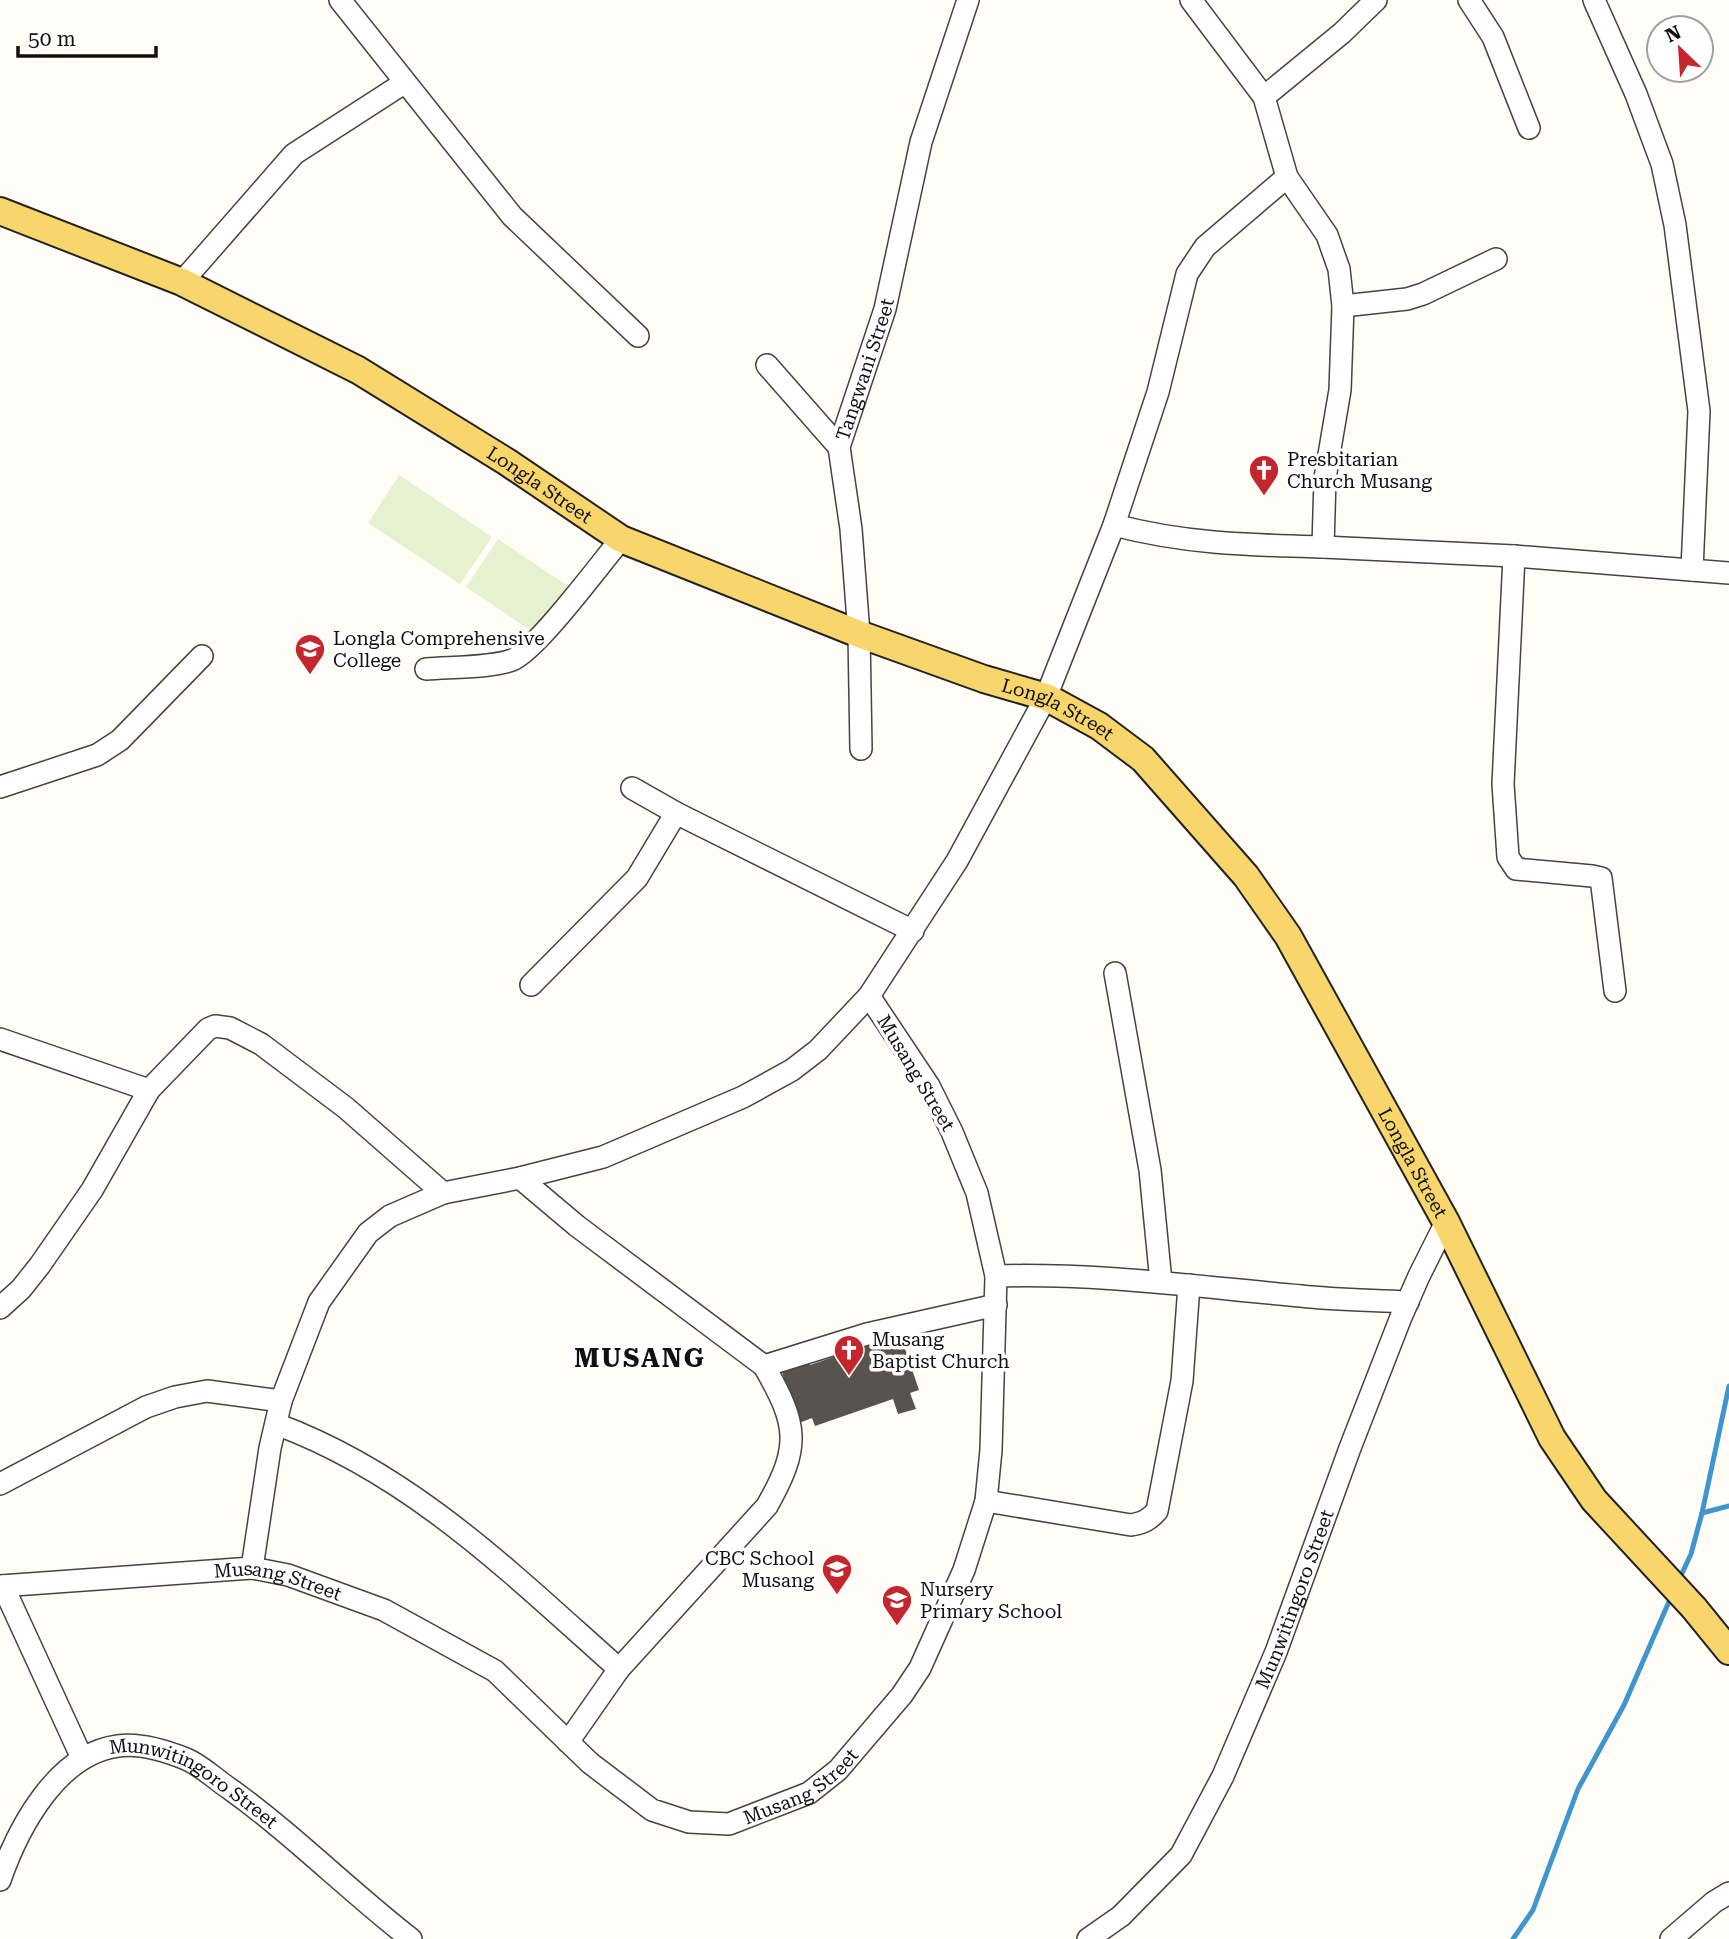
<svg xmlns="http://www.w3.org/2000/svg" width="1729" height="1939" font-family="'Roboto Serif',serif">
  <rect width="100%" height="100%" fill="#fffdf5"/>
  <g fill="#e6f2cf">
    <path d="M399,475L492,537L460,584L368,523Z"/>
    <path d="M498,539L571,588L539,636L466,587Z"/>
  </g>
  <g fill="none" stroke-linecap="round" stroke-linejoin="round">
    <g stroke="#3f96cf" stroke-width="5">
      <path d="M1702,1513L1729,1386"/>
      <path d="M1678,1582L1691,1554L1702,1513L1729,1506"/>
      <path d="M1513,1939L1533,1910L1578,1789L1624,1705L1671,1597"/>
    </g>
  </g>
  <path fill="#5a524d" d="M900,1334L919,1390L910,1393L916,1409L898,1414L893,1399L815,1426L812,1418L799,1423L779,1363L806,1354L810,1365Z"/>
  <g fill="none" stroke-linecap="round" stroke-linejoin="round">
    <g stroke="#444" stroke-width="24">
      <g id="minor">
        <path d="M340,0L512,216L638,336"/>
        <path d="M1469,0L1493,37L1529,128"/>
        <path d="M1594,0L1636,94L1662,164L1675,225L1699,411L1692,570"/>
        <path d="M1264,97L1342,33L1376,0"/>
        <path d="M182,282L294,154L404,83"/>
        <path d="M1343,306L1407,299L1423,294L1496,259"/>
        <path d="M767,365L839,447"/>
        <path d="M1114,525C1186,544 1250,545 1323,547L1325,478L1340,390L1343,306L1339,269L1327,235L1287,177"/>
        <path d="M1323,547L1514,556L1729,573"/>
        <path d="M1514,556L1503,784L1508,857L1516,869L1592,876L1601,878L1615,991"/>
        <path d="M426,669C449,667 491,668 512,660C536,651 601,563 621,539"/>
        <path id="s1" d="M861,749L859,634L851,529L839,447L885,309L921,142L968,0"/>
        <path d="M0,787L97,755L120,740L202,656"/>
        <path d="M632,788L676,813L913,931"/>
        <path d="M1115,973L1150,1170L1161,1282"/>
        <path d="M531,985L637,878L676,813"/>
        <path d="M0,1039L149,1090"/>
        <path d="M520,1178L577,1226L764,1366C798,1425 801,1446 767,1506L619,1669L568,1742"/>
        <path d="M996,1276C1098,1273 1199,1287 1301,1296C1336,1300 1372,1300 1408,1302"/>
        <path d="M0,1308L21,1289L40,1265L92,1190L149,1090L208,1029L215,1026L230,1028L261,1044L346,1108L443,1193"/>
        <path d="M764,1366L867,1334L996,1305"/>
        <path d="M276,1424C412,1474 513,1575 619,1669"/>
        <path d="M0,1484L146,1407L175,1397L207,1391L281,1401"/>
        <path d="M986,1501L1131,1525C1143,1523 1149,1520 1157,1511L1182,1381L1189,1285"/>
        <path d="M252,1568L270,1448L281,1401L319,1302L368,1233L390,1216L443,1193L520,1178L603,1157L743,1097L792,1070L818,1050L869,996L957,861L1046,697L1114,525L1158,392L1187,274L1205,247L1287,177L1264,97L1191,0"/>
        <path id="s2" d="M0,1586L252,1568L288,1575L384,1610L495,1671L590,1763L652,1810L689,1822L729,1824L809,1793L838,1770L902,1695L920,1668L964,1570L986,1501L991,1450L996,1276L977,1193L952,1132L929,1086L869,996"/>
        <path d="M3,1586L82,1758"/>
        <path id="s3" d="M0,1880C18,1828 57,1754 118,1746C139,1743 166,1751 186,1759C201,1765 216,1780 230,1789C294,1835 349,1891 411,1939"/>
        <path id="s4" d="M1088,1939L1121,1916L1181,1855L1223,1776L1276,1652L1350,1448L1401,1317L1419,1276L1446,1222"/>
        <path d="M1671,1939L1714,1902L1729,1893"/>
      </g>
    </g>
    <g stroke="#222" stroke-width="30">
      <g id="major">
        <path id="s5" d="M0,211L182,282L358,370L507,462L621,539L859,634L984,679L1046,697L1099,726L1143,759L1246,876L1288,936L1446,1222L1552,1438L1594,1500L1694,1608L1729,1651"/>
      </g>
    </g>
    <use href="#minor" stroke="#fff" stroke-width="21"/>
    <use href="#major" stroke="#f9d66b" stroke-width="26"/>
  </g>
  <defs>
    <g id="church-pin" transform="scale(1.575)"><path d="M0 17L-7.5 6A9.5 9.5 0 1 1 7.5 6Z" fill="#c4262e" stroke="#fff"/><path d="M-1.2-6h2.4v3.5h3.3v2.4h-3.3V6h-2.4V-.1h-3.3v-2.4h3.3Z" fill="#fff"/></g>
    <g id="school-pin" transform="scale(1.575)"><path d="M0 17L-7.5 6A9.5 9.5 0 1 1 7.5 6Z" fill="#c4262e" stroke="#fff"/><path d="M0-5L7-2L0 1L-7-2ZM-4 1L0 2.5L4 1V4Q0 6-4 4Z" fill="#fff"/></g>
  </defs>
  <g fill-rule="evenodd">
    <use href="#church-pin" x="1264" y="470"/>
    <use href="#school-pin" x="310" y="649"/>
    <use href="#church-pin" x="849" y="1350"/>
    <use href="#school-pin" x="837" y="1569"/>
    <use href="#school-pin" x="897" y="1600"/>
  </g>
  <g text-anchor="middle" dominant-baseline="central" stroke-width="7" stroke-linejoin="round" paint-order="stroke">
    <g font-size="19" fill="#111" stroke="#fff">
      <text stroke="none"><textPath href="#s1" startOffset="385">Tangwani Street</textPath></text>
      <text stroke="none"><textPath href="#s5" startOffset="607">Longla Street</textPath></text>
      <text stroke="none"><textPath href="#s5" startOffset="1174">Longla Street</textPath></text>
      <text transform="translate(916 1073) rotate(59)">Musang Street</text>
      <text stroke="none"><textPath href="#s5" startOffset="1762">Longla Street</textPath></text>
      <text stroke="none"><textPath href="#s2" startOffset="280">Musang Street</textPath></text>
      <text stroke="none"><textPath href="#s4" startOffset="406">Munwitingoro Street</textPath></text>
      <text stroke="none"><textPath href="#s2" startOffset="889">Musang Street</textPath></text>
      <text stroke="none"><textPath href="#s3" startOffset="273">Munwitingoro Street</textPath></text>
    </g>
    <g font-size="19" fill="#111" stroke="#fff" text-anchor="start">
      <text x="1287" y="459">Presbitarian<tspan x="1287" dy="22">Church Musang</tspan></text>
      <text x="333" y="638">Longla Comprehensive<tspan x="333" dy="22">College</tspan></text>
      <text x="872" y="1339">Musang<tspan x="872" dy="22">Baptist Church</tspan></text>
      <text x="814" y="1558" text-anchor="end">CBC School<tspan x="814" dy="22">Musang</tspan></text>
      <text x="920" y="1589">Nursery<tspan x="920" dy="22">Primary School</tspan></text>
    </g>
    <g font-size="26" font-weight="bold" letter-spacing="2" fill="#111" stroke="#fff">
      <text x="640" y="1358">MUSANG</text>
    </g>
  </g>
  <g transform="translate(1680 49) rotate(335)"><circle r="33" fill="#ffffff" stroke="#a0a0a0" stroke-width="2"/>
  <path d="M0-5L12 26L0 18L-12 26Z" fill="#c4262e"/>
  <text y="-10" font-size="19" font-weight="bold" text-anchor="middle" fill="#111111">N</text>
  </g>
  <path d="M18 46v10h138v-10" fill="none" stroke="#111111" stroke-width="3.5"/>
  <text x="28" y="46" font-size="21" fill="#111111" stroke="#ffffff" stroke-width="5" paint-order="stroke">50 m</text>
</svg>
